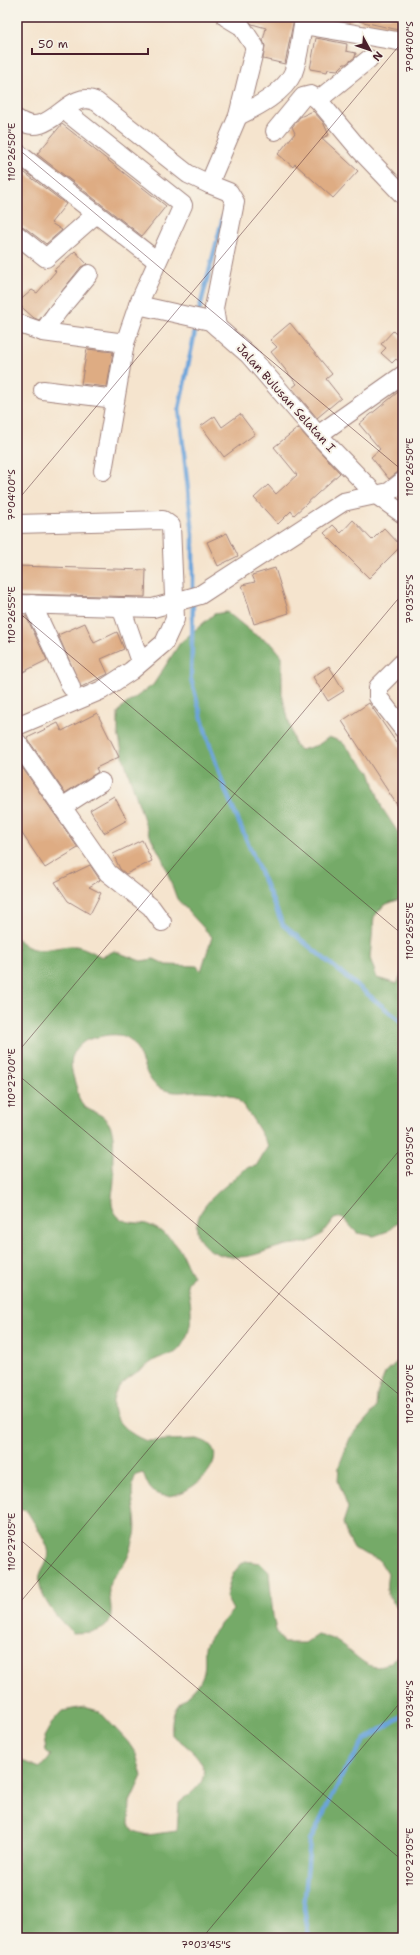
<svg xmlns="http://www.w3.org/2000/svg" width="420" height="1955" font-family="'Shantell Sans',sans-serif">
  <rect width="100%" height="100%" fill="#f7f3e8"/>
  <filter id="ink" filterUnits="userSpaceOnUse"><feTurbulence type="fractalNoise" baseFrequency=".025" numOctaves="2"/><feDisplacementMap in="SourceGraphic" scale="8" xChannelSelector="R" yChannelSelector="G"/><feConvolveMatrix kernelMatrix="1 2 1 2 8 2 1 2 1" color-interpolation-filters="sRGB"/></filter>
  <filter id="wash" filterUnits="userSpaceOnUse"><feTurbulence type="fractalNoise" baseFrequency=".012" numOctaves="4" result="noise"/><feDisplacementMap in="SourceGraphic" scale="16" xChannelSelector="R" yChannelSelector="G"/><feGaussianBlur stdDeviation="0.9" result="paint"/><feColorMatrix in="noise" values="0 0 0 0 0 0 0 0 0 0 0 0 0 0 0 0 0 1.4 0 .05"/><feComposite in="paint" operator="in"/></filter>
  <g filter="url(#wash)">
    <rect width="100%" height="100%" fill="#f5e4ce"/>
    <g fill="#74aa67" stroke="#5f6449">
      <path d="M227,612L254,634L272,644L282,656V694L295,746L301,750L318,745L329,737L342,742L370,772L382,808L403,840V898L384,905L374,917L370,958L377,978L397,984L403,970V955V1217L388,1231L374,1236L357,1233L342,1217L334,1219C329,1226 322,1236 313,1240C304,1245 293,1243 283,1246C268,1249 255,1257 239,1257C213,1258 186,1241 201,1212C210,1196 229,1184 242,1171L249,1167L256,1166L268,1146C263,1136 244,1102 234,1097C224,1092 207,1091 195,1091C183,1092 172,1094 160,1088C140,1078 143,1041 123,1036C113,1033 101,1036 90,1039C85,1040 82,1043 78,1047C67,1060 72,1072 76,1086C78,1091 78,1097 80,1101C87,1115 106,1109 112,1131C115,1143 112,1154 113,1167C113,1171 115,1175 114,1179C114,1190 108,1204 116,1214C123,1224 136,1222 146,1224C153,1226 162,1232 167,1236C184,1249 183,1262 193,1276L187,1284C192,1306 195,1328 180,1348C174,1356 167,1355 159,1358C153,1360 148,1365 143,1368C127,1379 108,1389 114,1412C117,1425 135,1437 147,1441L196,1439C247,1449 180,1512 154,1492C148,1488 146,1479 143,1473L136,1475C126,1494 139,1515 135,1535C133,1543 129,1557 124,1564C119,1571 111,1577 109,1586C108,1593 111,1601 111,1608C113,1634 91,1632 73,1633C59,1620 36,1596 40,1575C42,1567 51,1559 48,1549C46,1540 32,1520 27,1511L17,1509V938C35,959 53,945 76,946C84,947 94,953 102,957L114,951L141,961L154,959L167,965L197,966L201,971L212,937L177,899L162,858L148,832L124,760L118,733V713L122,707L153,685L180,643L214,614Z"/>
      <path d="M403,1356V1613C389,1599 384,1595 388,1574L379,1560L354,1549L347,1536L343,1523L348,1508L338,1481L339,1466L350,1438L376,1408L377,1394L385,1373Z"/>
      <path d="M245,1561L260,1563L269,1572L273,1616L276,1630L283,1643H305L317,1635C321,1636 328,1637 332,1639C360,1652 370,1687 403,1651V1938H17V1759L40,1768L51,1755L46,1751L44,1737L53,1721L62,1711L84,1707L99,1711L128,1742L136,1754L142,1776L130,1802L129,1824L133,1831L147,1835L177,1831L179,1803C186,1797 195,1791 200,1784C214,1763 185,1745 172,1735C169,1695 192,1703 203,1675C206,1667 204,1656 205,1647C207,1638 226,1618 233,1610L226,1597C230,1580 231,1572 245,1561Z"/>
    </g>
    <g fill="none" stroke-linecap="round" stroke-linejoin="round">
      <g stroke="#6ca4da" stroke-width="4.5">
        <path d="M198,315L223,217"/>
        <path d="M193,592V534L179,409L197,322"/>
        <path d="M193,601L191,679L208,740L226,792L283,925L403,1023"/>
        <path d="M309,1938L304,1908L310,1841L344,1772L365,1740L403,1715"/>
      </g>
    </g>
    <g id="blocks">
      <g fill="#deac83">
        <path d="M246,17H297L293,23L285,64L263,59L265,46L263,40L266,28L252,24Z"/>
        <path d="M319,17H352L351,22Z"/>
        <path d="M360,17H403V31L359,21Z"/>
        <path d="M316,38L347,44L346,51L356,53L355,57L346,64H344L338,70L328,69L327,72L310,69Z"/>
        <path d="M313,111L323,122L329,135L322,138L358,171L333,198L295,164L293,167L278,154L295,133L292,127L300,117Z"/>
        <path d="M62,124L166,206L142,236L37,154Z"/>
        <path d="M17,167L66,204L51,223L62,230L46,244L24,227L17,225Z"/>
        <path d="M75,251L87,264L81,267L39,320L34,318L17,303L32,290L37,293L56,271L54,270Z"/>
        <path d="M290,323L332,374L326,379L341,398L317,418L292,388L297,384L271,352L277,347L270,340Z"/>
        <path d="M393,331L403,341V365L396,359L392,363L381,353L386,348L381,344Z"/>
        <path d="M87,349L113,352L107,387L81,384Z"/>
        <path d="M403,388V468L389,479L371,457L380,449L359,424Z"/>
        <path d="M240,414L255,434L224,457L201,426L215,416L222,427Z"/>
        <path d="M298,428L340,473L294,515L291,511L278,524L254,498L268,485L276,494L297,475L274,447Z"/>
        <path d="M353,520L372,540L384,528L401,546L369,578L324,533L333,525L341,533Z"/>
        <path d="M227,533L238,556L218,566L207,542Z"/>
        <path d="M17,566L146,570L145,597L17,594Z"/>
        <path d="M275,568L289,613L254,624L242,585L255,582L252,575Z"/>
        <path d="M26,616L47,660L21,673L17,664V620Z"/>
        <path d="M85,623L94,643L117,632L124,649L101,659L108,674L81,687L58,635Z"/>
        <path d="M329,666L344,691L328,701L313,677Z"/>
        <path d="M369,703L403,752V814L342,721Z"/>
        <path d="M97,713L119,757L96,768L98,772L65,793L27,738L58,723L62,731Z"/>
        <path d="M17,760L78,848L45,868L17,826Z"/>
        <path d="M114,796L127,820L104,833L90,810Z"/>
        <path d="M142,840L152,861L126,874L120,869L113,854Z"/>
        <path d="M90,865L100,880L89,887L101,893L90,914L68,901L55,882Z"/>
      </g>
    </g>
  </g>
  <g filter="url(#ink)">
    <use href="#blocks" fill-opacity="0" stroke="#a0827c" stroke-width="1"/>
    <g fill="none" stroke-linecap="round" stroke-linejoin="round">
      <g stroke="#a0827c" stroke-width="20">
        <g id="street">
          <path d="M318,100L369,59"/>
          <path d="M70,115L183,205L138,305"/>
          <path d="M238,116C257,107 284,93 293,73C299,58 300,40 303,25L403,42"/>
          <path d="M17,119C51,143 67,86 97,102L188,174L209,184"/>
          <path d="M275,131L303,97L311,95L318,100L359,149L403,195"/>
          <path d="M19,154L157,261"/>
          <path d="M17,235L46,258L96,214"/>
          <path d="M17,323L43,332L125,343L138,305L210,321L249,355L318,435L375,494L403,514"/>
          <path d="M217,327L214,308L235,202L229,192L209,184L238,116L255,47L241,26L226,17"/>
          <path d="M43,332L58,311L89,274"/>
          <path d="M43,390L115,399"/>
          <path d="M318,435L403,375"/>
          <path d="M103,471L125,343"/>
          <path d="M17,524L163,520L171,526L175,619L164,643L131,671L102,690L17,726"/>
          <path d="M17,604L153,608L200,595L343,502L389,492L403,481"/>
          <path d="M32,604L71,687"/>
          <path d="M121,607L138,656"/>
          <path d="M403,662L378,687V697L403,729"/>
          <path d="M17,742L108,873L151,907L162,922"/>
          <path d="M62,807L101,782"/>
        </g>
      </g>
      <use href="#street" stroke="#fff" stroke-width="18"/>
    </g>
  </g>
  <path fill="none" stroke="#4a1f2b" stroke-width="1" stroke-opacity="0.45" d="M17,148L403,471M17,501L403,41M17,611L403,935M17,1053L403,593M17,1074L403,1398M17,1537L403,1861M17,1606L403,1146M202,1938L403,1699"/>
  <g text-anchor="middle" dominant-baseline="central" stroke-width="4" stroke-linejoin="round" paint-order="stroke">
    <g font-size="12" fill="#4a1f2b" stroke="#f7f3e8">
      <text transform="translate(286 398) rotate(48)">Jalan Bulusan Selatan I</text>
    </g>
  </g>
  <rect width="420" height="1955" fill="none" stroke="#f7f3e8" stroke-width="44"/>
  <g transform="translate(370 50) rotate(130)" stroke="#f7f3e8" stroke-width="3" paint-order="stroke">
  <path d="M0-3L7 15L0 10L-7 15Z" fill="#4a1f2b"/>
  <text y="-6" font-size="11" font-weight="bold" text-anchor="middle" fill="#4a1f2b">N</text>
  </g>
  <path d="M32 48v6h116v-6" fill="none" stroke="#4a1f2b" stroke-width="2"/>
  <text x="38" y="48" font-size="12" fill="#4a1f2b" stroke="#f7f3e8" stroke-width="3" paint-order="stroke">50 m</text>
  <rect x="22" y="22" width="376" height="1911" fill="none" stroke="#4a1f2b" stroke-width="1.5"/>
  <g font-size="10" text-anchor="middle" fill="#4a1f2b">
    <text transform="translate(409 47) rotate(-90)" y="4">7°04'00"S</text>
    <text transform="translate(11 152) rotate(-90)" y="4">110°26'50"E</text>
    <text transform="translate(409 467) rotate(-90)" y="4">110°26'50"E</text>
    <text transform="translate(11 495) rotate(-90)" y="4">7°04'00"S</text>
    <text transform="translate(409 599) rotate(-90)" y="4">7°03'55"S</text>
    <text transform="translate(11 615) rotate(-90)" y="4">110°26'55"E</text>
    <text transform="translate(409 931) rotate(-90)" y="4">110°26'55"E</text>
    <text transform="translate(11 1078) rotate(-90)" y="4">110°27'00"E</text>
    <text transform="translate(409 1152) rotate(-90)" y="4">7°03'50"S</text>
    <text transform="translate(409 1394) rotate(-90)" y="4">110°27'00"E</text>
    <text transform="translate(11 1542) rotate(-90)" y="4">110°27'05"E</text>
    <text transform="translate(409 1705) rotate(-90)" y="4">7°03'45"S</text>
    <text transform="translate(409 1857) rotate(-90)" y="4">110°27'05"E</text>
    <text x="206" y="1948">7°03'45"S</text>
  </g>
</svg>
